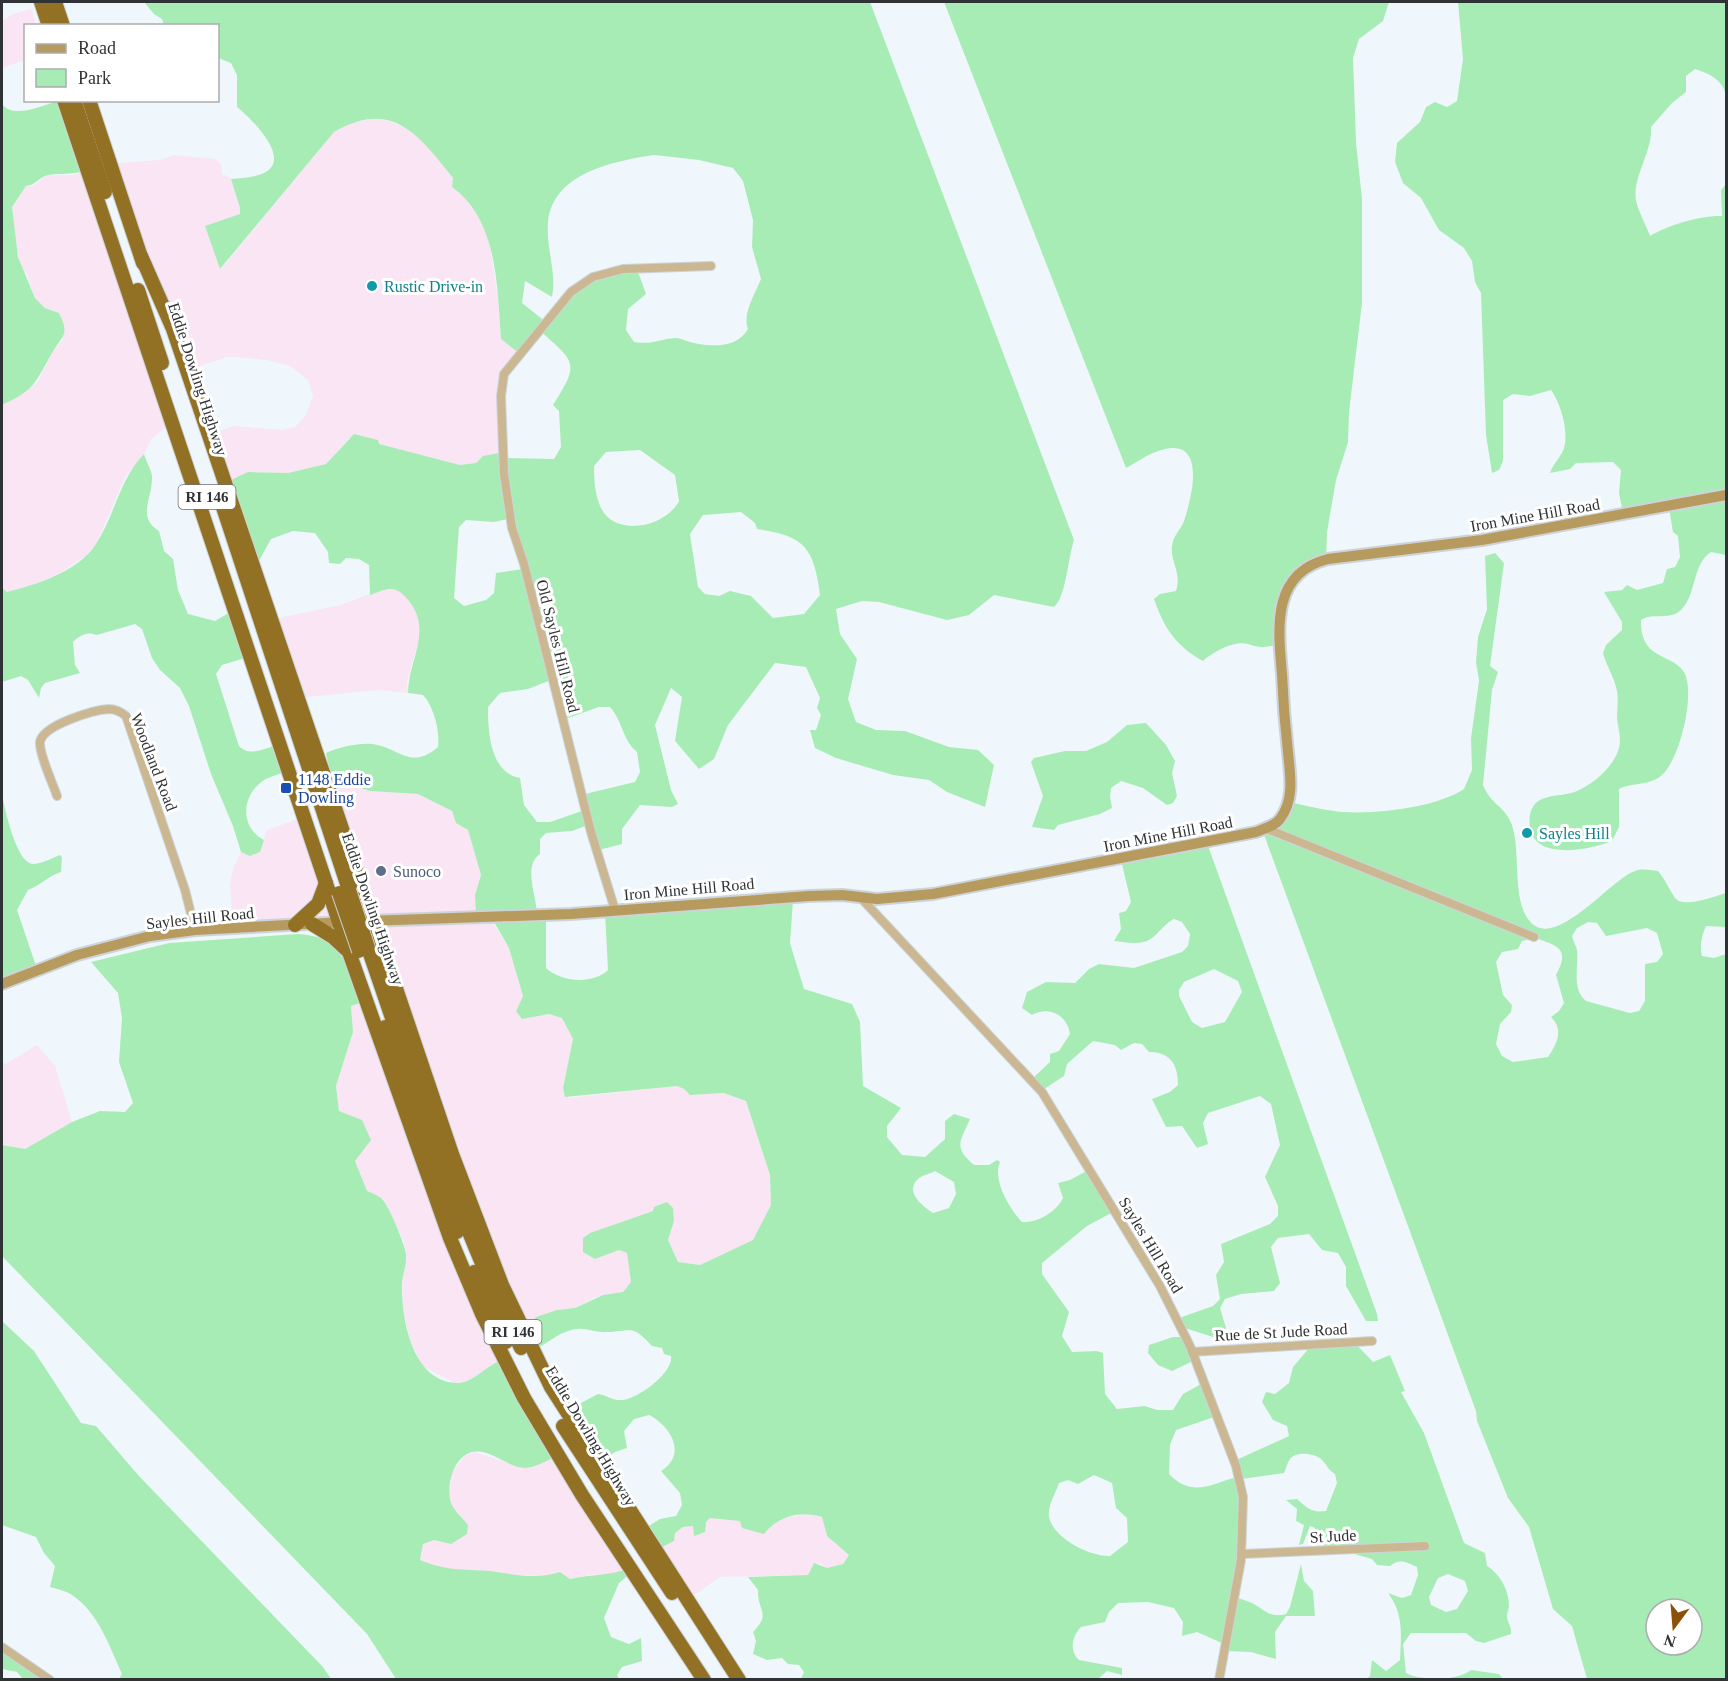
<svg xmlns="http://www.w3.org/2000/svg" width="1728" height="1681" font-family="'Times New Roman',serif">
  <rect width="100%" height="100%" fill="#eff7fd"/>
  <g fill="#f9e5f4">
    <path d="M31,9L36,25L26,26L25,60L2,68V21L13,14Z"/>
    <path d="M380,118L410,129L422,139L453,178L452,187L468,199L488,233L498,299L501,339L520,354L502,388L504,452L476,463L460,465L349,438L326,464L288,473L248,472L230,481L211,434L234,426L282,430L295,427L306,415L313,396L308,380L290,366L266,360L247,358L228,357L184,371L140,249L118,163L160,160L173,155L215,159L221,164L222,174L231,178L240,208V214L206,229L221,269L334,132L351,122Z"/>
    <path d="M84,171L168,426L151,439L144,454L125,477L96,545L84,557L60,573L28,587L7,592L2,588V405L37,383L53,351L63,340L59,313L45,308L35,298L27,274L21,266L14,236L12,207L26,186H33L47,175H72Z"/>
    <path d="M391,586L402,592L417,610L421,633L407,682L408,693L379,690L306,697L278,618L341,605Z"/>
    <path d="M348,784L370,791L418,794L452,811L456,822L468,830L481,875L475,895L509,948L523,996L516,1010L522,1018L549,1014L562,1018L573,1040L563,1087L569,1098L677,1086L684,1089L690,1095L724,1093L746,1101L770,1175L771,1206L753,1240L700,1265L678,1262L668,1240L674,1221L653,1211L591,1233L595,1259L619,1250L627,1253L631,1282L623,1292L595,1297L575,1308L557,1310L524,1333L493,1264L334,791Z"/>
    <path d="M301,818L338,920L233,926L230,885L233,869L241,852L250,856L260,852L267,830Z"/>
    <path d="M363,1002L500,1361L467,1381L455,1383L422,1366L410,1340L403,1307L402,1281L407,1257L403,1239L383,1199L367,1191L355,1160L362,1120L339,1111L336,1086L353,1032L351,1006Z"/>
    <path d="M37,1045L55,1066L72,1122L25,1149L2,1145V1062L6,1064Z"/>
    <path d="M474,1452L524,1468L556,1456L632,1567L618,1574L590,1575L570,1579L560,1572L548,1576L508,1575L438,1568L420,1561L423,1544L434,1540L451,1544L468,1525L452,1506L449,1493L452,1472L465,1456Z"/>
    <path d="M808,1513L822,1517L827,1536L849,1555L843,1564L827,1568L819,1563L808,1575L720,1577L690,1598L653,1552L674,1541L675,1533L683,1527L693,1526L694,1535L710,1518L774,1521Z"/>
  </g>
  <g fill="#a8ecb5" fill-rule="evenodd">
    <path d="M144,2H870L1074,540C1068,558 1066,597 1054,607L994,595L969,615L947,620L879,602L862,601L836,609L840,634L857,659L848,699L856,722L876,730L905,731L949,747L978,750L994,765L985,807L947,792L929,780L893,775L836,758L815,748L810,730H816L821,715L817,708L820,698L806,667L775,663L728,725L714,759L699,769L675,741L682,697L671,688L655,725L671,790L678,804L672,807L640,805L622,829V844L599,850L588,825L572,831L546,833L540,839V854C523,865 536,895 537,913L546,916V968C561,982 592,985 608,970L605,912L793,900L790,943L804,989L852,1004L860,1022L863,1086L901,1108L887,1126V1137L902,1155L925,1157L945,1139V1121L954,1114L970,1119C960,1142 953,1147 974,1165H989L997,1160L1000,1162C992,1180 1010,1209 1022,1222C1038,1223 1056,1212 1063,1198L1058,1183L1070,1180L1090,1169L1113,1212L1087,1226L1042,1263V1274L1069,1312L1062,1336L1072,1352L1097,1351L1103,1353L1105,1394L1117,1409L1145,1406L1157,1410H1173L1183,1394L1203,1383L1217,1416L1176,1430L1170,1445L1169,1474C1192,1498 1211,1484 1237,1477L1234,1461L1289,1436L1287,1426L1273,1420L1262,1402L1266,1392L1275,1394L1289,1383L1293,1367L1310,1347L1355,1343L1373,1362L1390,1355L1405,1391L1401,1392L1424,1433L1464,1543L1485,1553L1487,1566C1500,1574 1509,1590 1509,1606C1509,1609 1507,1612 1507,1616C1507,1622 1512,1627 1511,1634L1484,1643L1476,1641L1466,1633H1411L1403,1644L1406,1673C1420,1681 1459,1681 1471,1670L1499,1674L1503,1679H1366L1370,1676L1372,1660L1386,1671L1400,1660C1401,1635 1404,1614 1388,1593L1402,1598L1411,1595L1418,1575L1417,1567C1406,1562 1400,1558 1390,1566L1377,1565L1372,1559L1311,1542L1315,1528L1310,1526L1303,1544L1299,1545L1304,1525L1296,1521L1297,1509L1286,1500L1297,1499C1307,1508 1312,1513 1326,1511L1337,1483L1335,1474C1328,1470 1327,1465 1322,1460C1315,1453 1296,1451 1290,1459C1287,1463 1286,1469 1284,1473L1242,1479L1235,1597C1241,1599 1248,1601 1254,1604C1266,1611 1270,1618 1286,1614L1290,1607L1301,1564L1304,1581L1313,1591L1315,1616H1286L1275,1632L1276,1659L1251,1652L1225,1651L1224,1644L1197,1632L1182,1636L1183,1622L1174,1608L1148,1602L1118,1603L1109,1612L1105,1622L1081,1627C1072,1636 1069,1651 1079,1660L1122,1668V1675L1107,1671L1097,1680L801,1679L804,1672L799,1665L788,1664L782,1658L767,1660L753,1654L756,1641L753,1632C772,1613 757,1611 758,1590L748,1577L808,1575L814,1563L827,1568L843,1564L849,1555L827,1536L822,1517C800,1510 778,1516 764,1534L742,1528L740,1521L710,1518L706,1522L705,1532L694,1536L693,1526L683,1527L675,1533L674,1541L653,1552L639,1532L660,1519L676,1516L682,1505L680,1493L661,1471C687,1455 672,1427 649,1415L634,1419L624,1431L627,1448L615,1452L597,1466L564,1412L598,1394C606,1395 614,1401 621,1400C637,1400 674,1372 671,1356L664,1354L662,1348L652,1346C632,1324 632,1331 606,1332C596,1333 587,1328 577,1329C563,1330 550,1341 538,1348L524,1333L536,1317L557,1310L575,1308L603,1295L623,1292L631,1282L627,1253L619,1250L595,1259L583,1252V1238L590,1233L653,1211L654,1207L667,1202L673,1208L674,1221L668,1240L678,1262L700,1265L753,1240L771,1205L770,1175L746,1101L724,1093L690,1095L684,1089L677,1086L565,1097L563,1088L573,1039L562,1018L549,1014L522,1019L516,1011L523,996L509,948L493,920L476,914L475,895L481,875L468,830L456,823L452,811L418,794L370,791L348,784L334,790L326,753C339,747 358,743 372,744C399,747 410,771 438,747C440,731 434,707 423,695L408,693C408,661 433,631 409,601C396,584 388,588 370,595L369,565L359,559L346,558L340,564L329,563L328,552L315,533L293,531L271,539L259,561L231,480L248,472L288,473L326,464L354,434L378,440L379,444L460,465L476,463L483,456L504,452L507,458L554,459L561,447L559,411L553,405C579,364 577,363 540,331L520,354L501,339C497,286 498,220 452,187L453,178C419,135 392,98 334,132L220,269L205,226L240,214V208L231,179C239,178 247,178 255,176C300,166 253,120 237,107V75L231,63L218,58V26L164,25L162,19L154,14ZM654,155L699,160L733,168L743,181L753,220L752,247L761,279C755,294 742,314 748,329C737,348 713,347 694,343C688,342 681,338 676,338C658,339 654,345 634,342L626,330L628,309L646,294L637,269L588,280L568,297L546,322L522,303L525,281L552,297C557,273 546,249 548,223C552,173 614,161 654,155ZM640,450L675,475L679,501C665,528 615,537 601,508C595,495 594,481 594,466L606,452ZM741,512L755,523L757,529C805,536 814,548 820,595L804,614L773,618L751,596L730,591L719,596L705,594L698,587L690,534L703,515ZM512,518L523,569L496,573L494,593L486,600L464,606L454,598L459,527L466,520L494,522ZM551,680L565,719L599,707H610C623,722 623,741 637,752L640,772L635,782L585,794V810L550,822H537L524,805L520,778C490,773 488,731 488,707L500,693L528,689ZM935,1171L954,1182L956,1194L949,1208L933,1213C923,1206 904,1192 918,1179C922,1175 930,1174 935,1171ZM1094,1475L1112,1483L1116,1508L1127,1518L1128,1542L1110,1556C1089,1557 1046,1535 1049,1511C1050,1502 1056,1492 1059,1483L1068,1480L1078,1484ZM1448,1574L1465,1581L1468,1591L1457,1609L1446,1612L1431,1605L1429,1597L1438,1578Z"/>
    <path d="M944,2H1389L1383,21L1359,39L1353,58L1356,143L1362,199V303L1349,412L1348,442L1336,480L1327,532L1326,560L1288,588L1276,645C1261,648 1261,648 1248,644C1234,640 1213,652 1203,661C1176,646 1164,628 1154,599L1160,594L1176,591C1182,572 1170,562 1172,546C1173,536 1181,529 1184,521C1193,494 1207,434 1158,451C1146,455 1136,463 1126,468Z"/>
    <path d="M1458,2H1726V95C1722,79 1710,74 1695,69L1686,76V92L1672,103L1651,127C1653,151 1632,178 1636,200C1638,211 1646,225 1650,236C1668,225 1702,215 1722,216L1721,190L1726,184V555L1711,552C1692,564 1697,594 1681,610C1670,621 1653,612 1641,620C1640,661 1672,653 1684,672C1696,693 1680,759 1662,775C1650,786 1633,782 1619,789V827L1612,841C1590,850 1534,861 1530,827C1529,819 1529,812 1534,805C1544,793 1564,797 1577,791C1595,783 1619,763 1620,741C1620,734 1618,726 1617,719C1617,708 1619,697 1616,687C1613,675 1606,665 1603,653L1606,645L1622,630V622L1604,592L1622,590L1627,585L1637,590L1663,583L1667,569L1675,567L1680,557L1678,536L1673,532L1669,508L1623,513L1619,493L1621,470L1613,462L1576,463L1570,469L1550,473C1553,464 1559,459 1563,451C1570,434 1561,404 1551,390L1530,396L1513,394L1503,400V461L1499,470L1492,473L1486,435L1481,293L1475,282L1472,261L1464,248L1439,230L1421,198L1403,183L1395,162L1397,143L1420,122L1426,107L1435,102L1447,107L1457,101L1463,59Z"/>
    <path d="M57,101H61L84,171C71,175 60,173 48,175C39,177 35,186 26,186L12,207L18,257L35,298L45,308L59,313C70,336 63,334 52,353C34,384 36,389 2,405V104C13,119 42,106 57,101Z"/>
    <path d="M144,454C146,461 151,469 152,476C153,498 136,517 159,531L164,551L173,559L178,590L188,614L215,621L232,611L248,657L222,665L216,674L239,746C249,757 264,749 276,745L283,773C275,775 266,778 260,783C241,799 241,828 264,840L260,852L250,856L241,852L233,826L211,774L189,706L180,688L160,670L152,658L142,629L135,624L97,635C87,631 80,635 73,642L75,665L80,673L45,683L41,688L39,698L28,680L21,676L2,682V588L7,592C36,585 79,571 96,544C115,515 119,480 144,454Z"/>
    <path d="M1495,553L1504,563L1490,666L1498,672L1492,690L1483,785C1491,805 1505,806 1512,825C1521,853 1512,896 1528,919C1553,955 1610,879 1635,871C1642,868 1650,870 1658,871C1666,880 1669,890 1676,899C1685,908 1715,896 1726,893V927L1706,926C1702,935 1699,945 1702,956L1714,958L1726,954V1679H1587L1572,1626L1553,1609L1529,1527L1508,1498L1477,1421L1476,1411L1263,832L1289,802C1304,805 1319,809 1334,811C1368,816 1436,808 1464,789L1472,770L1471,738L1479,681L1476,662L1478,637L1487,609L1485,556ZM1588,922L1597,923L1606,936L1647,928L1657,933L1663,954L1657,962L1645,964V1001L1639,1011L1630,1013L1586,1001C1571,989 1579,966 1577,950C1576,946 1573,941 1572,936L1577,928ZM1535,938C1559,946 1570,949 1556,975L1564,1003L1559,1011L1551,1017C1564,1030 1557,1044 1548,1057L1513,1062L1502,1056L1496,1044L1500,1024L1511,1012L1512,1005L1503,995L1496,962L1502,952L1518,949L1522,941ZM1656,1609H1692V1645H1656Z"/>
    <path d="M1146,723L1166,745L1175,761L1172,773L1177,796L1173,803L1167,805L1143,788L1121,781L1111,788L1110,797L1112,808L1100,814L1058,825L1054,830L1032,827L1043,796L1031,762L1034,758L1065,751H1086L1107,742L1127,725Z"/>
    <path d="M2,794C5,809 16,863 33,864C41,864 52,858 60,855L62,857L61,872C48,876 41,885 28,890L17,910L36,966L2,981Z"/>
    <path d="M1207,843L1377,1314L1378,1321H1366L1346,1286V1267L1338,1253L1322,1250L1309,1234L1278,1238L1271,1247L1280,1283L1274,1291L1241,1294L1225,1299L1220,1308L1226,1328L1216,1338L1179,1326V1318L1213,1306L1220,1299L1216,1275L1224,1262L1221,1244L1270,1224L1278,1216V1206L1265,1177L1280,1145L1271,1104L1260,1096L1208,1113L1203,1123L1208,1144L1197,1148L1182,1126L1166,1127L1152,1099L1170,1092L1178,1085C1178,1064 1170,1052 1149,1052L1142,1044L1134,1043L1121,1050L1115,1045L1093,1041L1067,1064L1064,1076L1044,1089L1034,1077L1050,1062V1054L1059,1051L1070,1034C1067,1014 1048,1006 1032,1015L1022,1008L1027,992L1046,982L1075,983L1089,969L1099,964L1134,968L1182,952L1188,946L1190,934L1182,922L1174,919C1164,924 1160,932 1152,938C1142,946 1126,942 1114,941L1121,929L1119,913L1126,911L1131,902L1121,860ZM1214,969L1238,981L1242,992L1225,1022L1202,1028L1192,1022L1179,996V990L1184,982Z"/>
    <path d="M297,934C347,937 348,962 363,1002L351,1006L353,1032L336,1086L339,1111L362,1120L371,1140L355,1161L367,1191C372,1193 380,1196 383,1200C389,1207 406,1246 406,1255C407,1264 403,1273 402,1282C401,1316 411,1381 456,1383C472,1384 486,1366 500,1361L556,1456C547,1461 536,1467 525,1468C508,1468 491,1448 472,1452C453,1457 446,1486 451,1503C454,1511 463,1518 468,1525L467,1534L451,1544L434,1540L423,1544L420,1560C446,1571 463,1569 490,1571C513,1574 537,1580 560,1572L570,1579C591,1574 613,1576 632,1567L634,1570L619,1583L604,1618L611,1637L629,1644L641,1638L642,1661L622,1667L617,1675L619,1679H396L367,1634L2,1256V1145L25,1149L72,1122L100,1111L125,1112L133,1103L119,1062L122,1018L118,993L91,962L169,943Z"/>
    <path d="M2,1321L34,1351L81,1423L96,1426L139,1476L323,1667L331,1679H119L122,1674C110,1647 98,1612 72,1595C66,1591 57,1589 50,1587L55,1566L44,1553L36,1537L2,1525Z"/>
    <path d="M1173,1337H1183L1193,1361L1172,1371L1158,1365L1148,1353L1149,1345Z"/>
    <path d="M2,1648L49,1679H23L17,1672L2,1669Z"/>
  </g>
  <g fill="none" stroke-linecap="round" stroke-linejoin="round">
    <g stroke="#cdd4d9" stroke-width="10">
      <g id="street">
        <path d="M57,796C53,784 39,754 40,742C43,725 93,710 109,709C116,709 121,712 126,716L185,890L195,930"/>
        <path d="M1265,828L1534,937"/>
        <path d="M861,898L1042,1092L1160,1286L1190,1346L1236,1466L1243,1497L1241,1560L1219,1680"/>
        <path d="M615,910L591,832L524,564L512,528L504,474L501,396L504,374L571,292L593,277L623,269L711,266"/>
        <path d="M1192,1352L1372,1341"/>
        <path d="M1242,1554L1425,1546"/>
        <path d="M2,1647L50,1680"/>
      </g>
    </g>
    <g stroke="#cdd4d9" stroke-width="14">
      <g id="secondary">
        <path d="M367,921L571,914L809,896L842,895L877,899L933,894L1256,832C1265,828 1275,826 1280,819C1295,800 1290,774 1288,752C1285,726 1283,700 1282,674C1278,629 1271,573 1328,559L1482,540L1726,495"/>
        <path d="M2,984L77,955L150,936L195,930L345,922"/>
      </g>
    </g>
    <g stroke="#cdd4d9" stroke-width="16">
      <g id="highway">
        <path d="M41,2L49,26"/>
        <path d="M55,2L63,26"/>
        <path d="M64,100L349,952L450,1238L482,1314L524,1398L582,1495L704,1680"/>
        <path d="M74,100L105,192"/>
        <path d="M89,100L143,263"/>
        <path d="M141,256L173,329L452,1154L502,1285L551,1387L739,1680"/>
        <path d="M138,290L162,363"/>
        <path d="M220,498L349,890"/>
        <path d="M312,924L333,937L346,949"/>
        <path d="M295,925L318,904L326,883"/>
        <path d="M368,948C415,1083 457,1221 521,1348"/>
        <path d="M385,1027L457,1232"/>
        <path d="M474,1272L506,1342"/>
        <path d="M563,1426L672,1593"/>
      </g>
    </g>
    <use href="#street" stroke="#cbb892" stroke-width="8"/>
    <use href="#secondary" stroke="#b69a5e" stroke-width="10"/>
    <use href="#highway" stroke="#927125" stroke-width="14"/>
    <g stroke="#cdd4d9" stroke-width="16" stroke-linecap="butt">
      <g id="highway-bridge">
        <path d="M349,890L368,948"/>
        <path d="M339,893L359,951"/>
      </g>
    </g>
    <use href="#highway-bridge" stroke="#927125" stroke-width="14"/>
  </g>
  <g fill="#0f9aa8" stroke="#fff" stroke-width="2">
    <circle cx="372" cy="286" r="6"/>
    <circle cx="1527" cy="833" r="6"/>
  </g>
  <rect fill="#1a4fb4" stroke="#fff" stroke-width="2" x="280" y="782" width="12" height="12" rx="3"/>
  <circle fill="#5c6f8a" stroke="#fff" stroke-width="2" cx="381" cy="871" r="6"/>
  <g text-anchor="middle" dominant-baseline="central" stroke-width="6" stroke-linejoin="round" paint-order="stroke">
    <g fill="#fff" stroke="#6e7072" stroke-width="1.5">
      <rect x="178.5" y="485" width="57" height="24" rx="4.5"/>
      <rect x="484.5" y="1320" width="57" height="24" rx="4.5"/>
    </g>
    <g font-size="15" font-weight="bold" fill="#303335">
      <text x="207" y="497">RI 146</text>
      <text x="513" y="1332">RI 146</text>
    </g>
    <g font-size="16" fill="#0d838f" stroke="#fff" text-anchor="start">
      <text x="384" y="286">Rustic Drive-in</text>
      <text x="1539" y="833">Sayles Hill</text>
    </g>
    <g font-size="16" fill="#303335" stroke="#fff">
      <text transform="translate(198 379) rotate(72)">Eddie Dowling Highway</text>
      <text transform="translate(1535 515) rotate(-10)">Iron Mine Hill Road</text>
      <text transform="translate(558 646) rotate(76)">Old Sayles Hill Road</text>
      <text transform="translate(154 762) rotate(69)">Woodland Road</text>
      <text transform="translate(1168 834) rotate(-11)">Iron Mine Hill Road</text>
      <text transform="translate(689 889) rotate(-5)">Iron Mine Hill Road</text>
      <text transform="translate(373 909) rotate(71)">Eddie Dowling Highway</text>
      <text transform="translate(200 918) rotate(-6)">Sayles Hill Road</text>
      <text transform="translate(1151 1245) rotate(59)">Sayles Hill Road</text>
      <text transform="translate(1281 1332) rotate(-3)">Rue de St Jude Road</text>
      <text transform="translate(591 1436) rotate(59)">Eddie Dowling Highway</text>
      <text transform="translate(1333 1536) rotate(-3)">St Jude</text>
    </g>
    <g font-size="16" fill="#164399" stroke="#fff" text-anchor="start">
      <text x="298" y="779">1148 Eddie<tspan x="298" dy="18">Dowling</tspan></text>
    </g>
    <g font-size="16" fill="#4e5e75" stroke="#fff" text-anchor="start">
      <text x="393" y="871">Sunoco</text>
    </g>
  </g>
  <rect width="1728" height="1681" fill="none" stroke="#303335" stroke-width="6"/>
  <rect x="24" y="24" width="195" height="78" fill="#ffffff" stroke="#acadae" stroke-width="1.5"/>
  <rect x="36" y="44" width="30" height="9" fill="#b69a5e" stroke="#acadae" stroke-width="1.5"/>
  <text x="78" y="54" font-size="18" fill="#303335">Road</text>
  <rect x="36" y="69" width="30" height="18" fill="#a8ecb5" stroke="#acadae" stroke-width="1.5"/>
  <text x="78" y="84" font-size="18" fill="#303335">Park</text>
  <g transform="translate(1674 1627) rotate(196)"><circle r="28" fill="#ffffff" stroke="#acadae" stroke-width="1.5"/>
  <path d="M0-4.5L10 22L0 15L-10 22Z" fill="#8b5109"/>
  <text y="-9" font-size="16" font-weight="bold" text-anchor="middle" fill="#303335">N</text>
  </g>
</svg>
